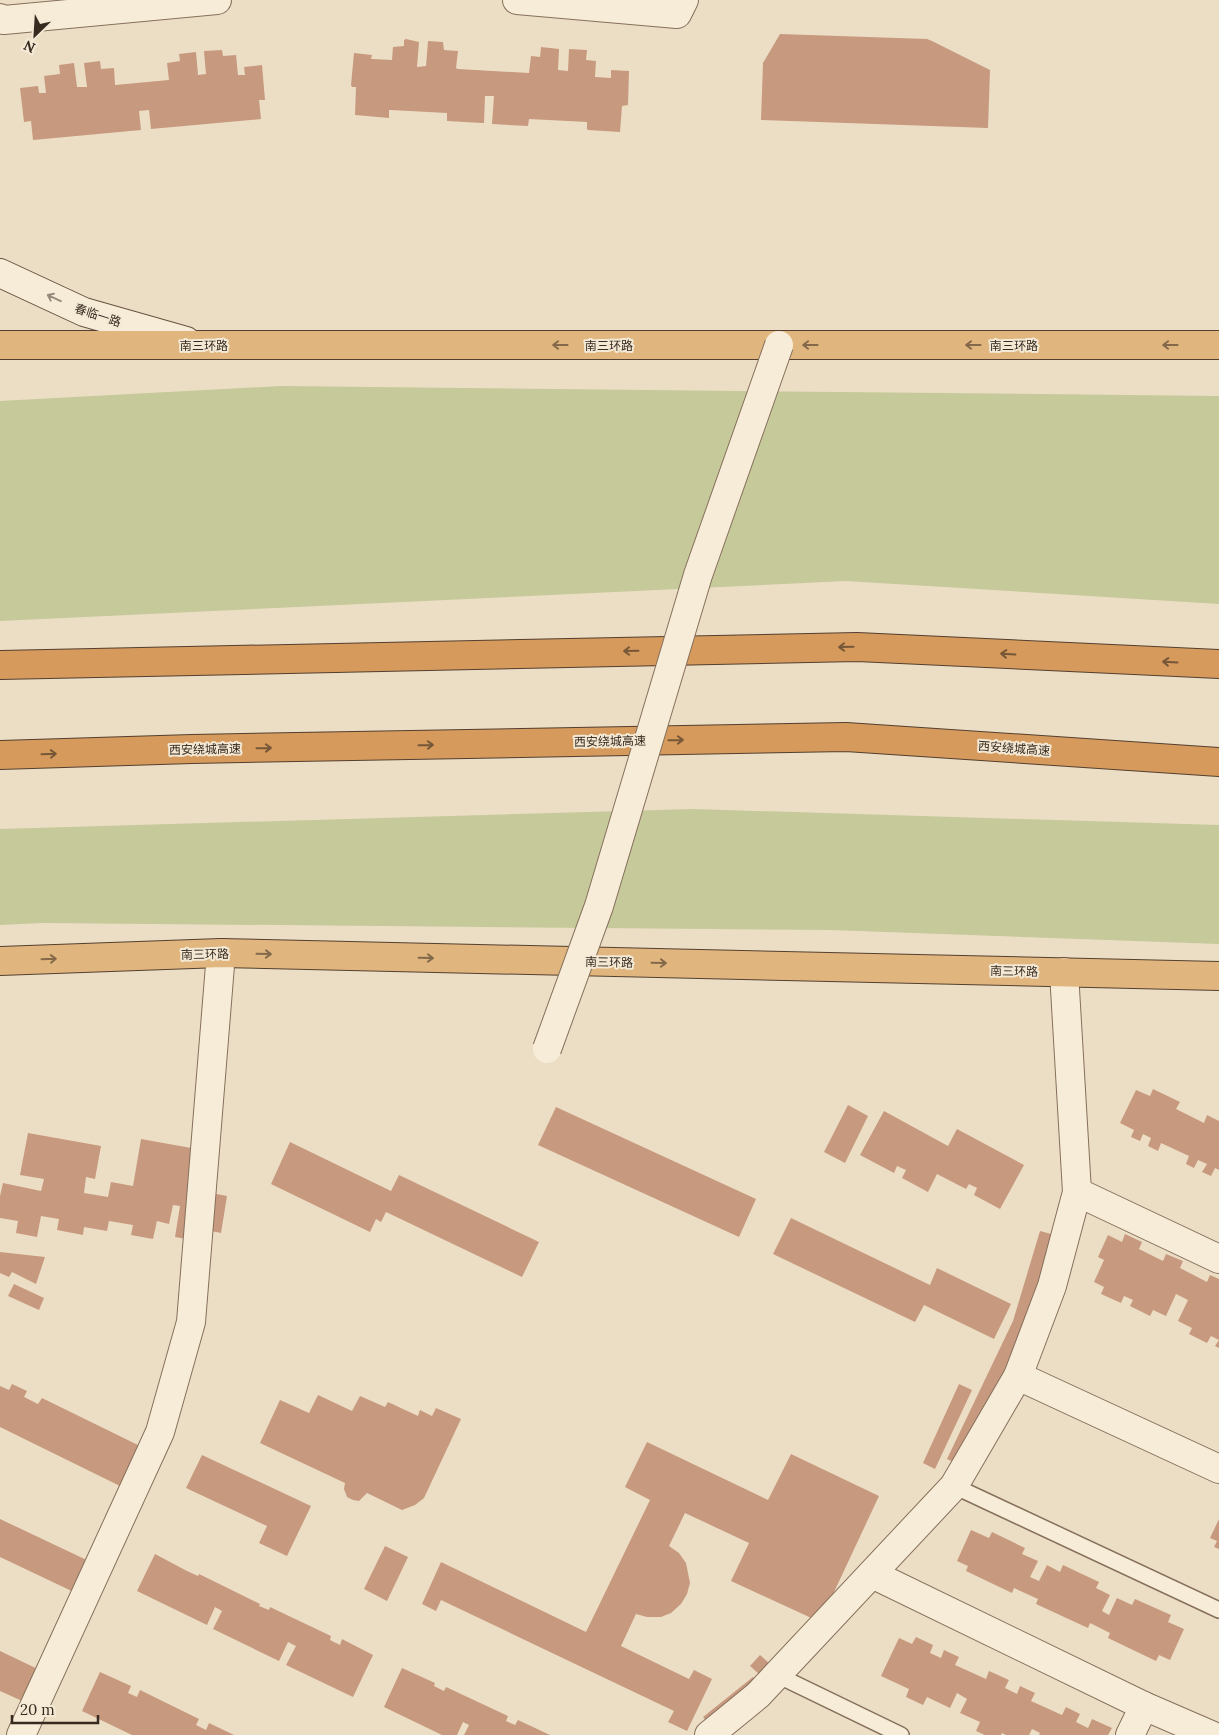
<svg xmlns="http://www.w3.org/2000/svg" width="1219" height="1735" font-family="Lora,'Noto Sans SC',serif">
  <rect width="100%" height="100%" fill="#ecdec5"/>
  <g fill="#c6c99a">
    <path d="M281,386L1219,396V604L846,581L0,621V401Z"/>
    <path d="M693,809L1219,825V944L831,930L43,923L0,925V829Z"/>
  </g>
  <g fill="#c7997e">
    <path d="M780,34L927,39L932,41L990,70L988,128L761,120L763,63Z"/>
    <path d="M406,39L419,42L417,67L426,66L428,41L443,42L444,50L458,51L456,68L458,69L529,73L531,56L540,57L541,47L559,49L558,70L568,71L569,49L587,50L586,60L596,61L595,77L611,78V70L629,71L628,105L622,106L620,132L588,130L587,129V122L529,119L528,126L492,124L494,96H485L484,123H482L447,121V113L391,110H389V118L355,115L356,87H352L351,85L354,53L372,55L371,59H373L392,60L393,47L404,46V40Z"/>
    <path d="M222,50L223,56L236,55L238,75H245L244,67L262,65L265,100H259L261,119L151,129L149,110L139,111L141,130L33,140L31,121L24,122L20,88L38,86L39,93H46L44,76L60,74L59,65L74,63L77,87H87L84,63L100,61L101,69L114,68L115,85L169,80L167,63L180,61L179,54L196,52L198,75L206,74L204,51Z"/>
    <path d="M1153,1089L1180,1102L1176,1109L1204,1123L1207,1115L1219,1121V1170L1215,1168L1211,1176L1202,1172L1207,1164L1198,1160L1194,1168L1186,1164L1189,1156L1161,1143L1158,1151L1148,1146L1151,1138L1143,1134L1140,1141L1131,1137L1134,1130L1120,1123L1136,1090L1150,1096Z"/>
    <path d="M848,1105L868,1116L845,1163L824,1152Z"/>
    <path d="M556,1107L756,1199L739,1237L538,1145Z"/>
    <path d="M884,1111L948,1146L957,1129L1024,1165L1000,1209L974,1195L977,1188L969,1184L966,1189L937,1174L928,1192L902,1178L906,1170L897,1166L894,1173L860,1155Z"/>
    <path d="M28,1133L101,1146L95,1179L86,1177L84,1193L108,1197L111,1182L133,1186L141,1139L219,1153L213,1182L201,1191L227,1196L221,1233L201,1229L198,1241L175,1237L180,1206L173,1205L169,1224L157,1221L153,1239L131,1235L133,1225L109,1221L107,1231L84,1227L83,1235L57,1230L59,1219L41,1216L37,1237L16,1233L18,1221L0,1218V1196L3,1183L41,1191L44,1179L20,1175Z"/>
    <path d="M290,1142L391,1191L399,1175L539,1242L522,1277L386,1212L381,1222L376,1219L370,1232L271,1184Z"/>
    <path d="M791,1218L930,1285L937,1268L1011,1304L994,1339L924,1305L915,1322L773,1254Z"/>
    <path d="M1040,1231L1055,1235L1026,1329L964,1467L947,1459L1013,1321Z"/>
    <path d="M1125,1234L1142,1242L1139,1249L1163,1261L1166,1254L1183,1261L1180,1268L1207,1282L1210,1275L1219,1279V1348L1215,1346L1219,1340L1211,1336L1207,1343L1189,1334L1192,1328L1178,1321L1188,1300L1176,1294L1166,1316L1153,1310L1150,1316L1130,1306L1133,1300L1124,1296L1121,1303L1101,1294L1104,1287L1094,1282L1104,1260L1098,1257L1108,1235L1122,1242Z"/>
    <path d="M0,1252L45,1257L36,1284L12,1272L9,1277L0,1273Z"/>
    <path d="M14,1284L44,1298L39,1310L8,1296Z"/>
    <path d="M12,1384L27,1391L24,1397L38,1404L42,1398L140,1446L120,1486L0,1427V1386L9,1390Z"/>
    <path d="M959,1384L972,1390L935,1469L923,1463Z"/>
    <path d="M318,1395L352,1411L360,1396L385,1407L388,1402L418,1416L420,1410L432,1416L436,1408L461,1419L424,1498L415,1505L402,1510L367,1493L359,1501L353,1500L347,1497L344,1489L345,1483L260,1443L280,1400L309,1413Z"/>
    <path d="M647,1442L768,1500L791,1454L879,1496L820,1622L731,1581L749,1543L685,1513L669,1546L679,1553L686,1563L690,1583L687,1594L681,1604L671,1613L661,1617H647L636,1614L621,1646L689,1679L694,1670L712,1679L687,1731L668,1722L674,1711L441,1600L436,1611L422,1604L441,1562L586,1632L650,1500L625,1487Z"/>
    <path d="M202,1455L311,1506L287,1556L259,1543L267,1526L186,1488Z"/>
    <path d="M0,1519L93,1563L78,1594L0,1557Z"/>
    <path d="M1219,1519V1549L1214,1547L1217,1541L1210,1538Z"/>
    <path d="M971,1530L989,1538L992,1532L1025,1548L1022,1554L1038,1561L1030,1577L1039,1581L1047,1565L1060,1572L1063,1565L1099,1582L1096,1588L1110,1595L1102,1611L1109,1615L1117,1598L1132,1605L1135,1599L1171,1615L1168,1622L1184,1629L1170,1660L1159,1655L1156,1661L1108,1638L1110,1633L1090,1623L1088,1628L1036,1604L1038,1599L1014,1588L1012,1593L966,1571L968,1566L957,1561Z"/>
    <path d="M385,1546L408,1557L387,1601L364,1589Z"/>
    <path d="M155,1554L187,1571L198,1576L199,1574L260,1604L259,1606L269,1610L270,1607L331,1636L330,1640L340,1645L342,1639L373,1655L353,1697L286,1665L296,1646L288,1642L279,1661L213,1629L222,1611L215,1607L207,1625L137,1591Z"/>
    <path d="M916,1637L933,1645L930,1653L941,1658L944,1650L959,1657L955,1665L986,1679L989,1671L1009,1680L1005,1688L1017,1694L1020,1686L1035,1693L1031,1701L1062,1715L1066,1707L1080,1714L1076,1722L1088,1728L1092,1719L1112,1728L1108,1735H1039L1040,1733L1032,1729L1029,1735H1006L1002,1733L1001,1735H985L976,1731L980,1722L960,1713L967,1699L957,1693L950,1708L927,1697L923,1705L906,1697L909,1689L881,1676L899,1638L912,1644Z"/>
    <path d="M0,1651L44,1672L29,1704L0,1691Z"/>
    <path d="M760,1655L778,1671L769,1683L750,1666Z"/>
    <path d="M402,1668L435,1683L434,1686L444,1691L446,1687L508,1716L506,1721L515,1725L518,1720L550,1735H464L469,1725L463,1722L457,1735H442L384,1707Z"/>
    <path d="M100,1672L131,1686L128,1693L137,1697L140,1690L199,1719L196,1725L206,1730L209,1723L234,1735H132L82,1711Z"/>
    <path d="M753,1677L768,1695L717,1735L703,1717Z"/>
  </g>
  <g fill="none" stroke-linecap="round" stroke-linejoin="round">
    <g stroke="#86705c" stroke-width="18">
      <g id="service">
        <path d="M954,1486L1219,1610"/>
        <path d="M777,1675L901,1735"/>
      </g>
    </g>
    <g stroke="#86705c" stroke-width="30">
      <g id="minor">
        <path d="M517,0L677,14L684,0"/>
        <path d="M0,18L4,20L217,0"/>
        <path d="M1077,1192L1219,1259"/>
        <path d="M1018,1376L1219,1469"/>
        <path d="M872,1574L1144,1706L1211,1735"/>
        <path d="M21,1735L160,1432L191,1322L221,953"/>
        <path d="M709,1735L758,1695L954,1486L1018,1376L1052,1286L1077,1192L1064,972"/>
        <path d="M1130,1735L1144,1706"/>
      </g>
    </g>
    <g stroke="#675240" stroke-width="30">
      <path id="secondary" d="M0,273L84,312L186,341"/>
    </g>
    <g stroke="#543f30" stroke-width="30">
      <g id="trunk">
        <path d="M0,345H1219"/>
        <path d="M0,961L221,953L1219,976"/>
      </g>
    </g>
    <g stroke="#543f30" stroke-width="30">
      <g id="motorway">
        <path d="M0,665L857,647L1219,664"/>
        <path d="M0,755L192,749L846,737L1219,762"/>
      </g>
    </g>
    <use href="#service" stroke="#f7ecd8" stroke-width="15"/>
    <use href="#minor" stroke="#f7ecd8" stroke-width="28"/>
    <use href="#secondary" stroke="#f7ecd8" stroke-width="28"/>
    <use href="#trunk" stroke="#e0b67e" stroke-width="28"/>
    <use href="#motorway" stroke="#d59a5c" stroke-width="28"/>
    <g stroke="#86705c" stroke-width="30" stroke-linecap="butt">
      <path id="minor-bridge" d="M547,1049L599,906L698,575L779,345"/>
    </g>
    <use href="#minor-bridge" stroke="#f7ecd8" stroke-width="28"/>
  </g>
  <defs><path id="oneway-shaft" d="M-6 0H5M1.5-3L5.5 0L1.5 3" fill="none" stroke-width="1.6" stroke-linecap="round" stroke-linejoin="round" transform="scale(1.25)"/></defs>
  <use stroke="#978b7c" href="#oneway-shaft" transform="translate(54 298) rotate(-155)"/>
  <g stroke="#83694a">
    <use href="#oneway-shaft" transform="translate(560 345) rotate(-180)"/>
    <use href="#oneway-shaft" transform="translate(810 345) rotate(180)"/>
    <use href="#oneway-shaft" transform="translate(973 345) rotate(180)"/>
    <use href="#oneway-shaft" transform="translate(1170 345) rotate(180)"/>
    <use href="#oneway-shaft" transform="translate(264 954) rotate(1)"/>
    <use href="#oneway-shaft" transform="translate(426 958) rotate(1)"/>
    <use href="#oneway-shaft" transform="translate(49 959) rotate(-2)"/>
    <use href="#oneway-shaft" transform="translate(659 963) rotate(1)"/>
  </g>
  <g stroke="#765737">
    <use href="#oneway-shaft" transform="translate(846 647) rotate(179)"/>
    <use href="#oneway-shaft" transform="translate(631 651) rotate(179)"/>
    <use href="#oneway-shaft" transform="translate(1008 654) rotate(-177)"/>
    <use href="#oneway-shaft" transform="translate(1170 662) rotate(-177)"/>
    <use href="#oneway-shaft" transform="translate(676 740) rotate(-1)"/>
    <use href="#oneway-shaft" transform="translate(426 745) rotate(-1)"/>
    <use href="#oneway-shaft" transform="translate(264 748) rotate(-1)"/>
    <use href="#oneway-shaft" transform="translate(49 754) rotate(-2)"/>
  </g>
  <g text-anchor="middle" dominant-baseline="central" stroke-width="4" stroke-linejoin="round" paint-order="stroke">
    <g font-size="12" fill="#372a1f" stroke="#f3e9d5">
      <text transform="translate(98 315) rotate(18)">春临一路</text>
      <text x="204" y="345">南三环路</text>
      <text x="609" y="345">南三环路</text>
      <text x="1014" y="345">南三环路</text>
      <text transform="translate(610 741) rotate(-1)">西安绕城高速</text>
      <text transform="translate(1014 748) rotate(4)">西安绕城高速</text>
      <text transform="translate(205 749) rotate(-1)">西安绕城高速</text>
      <text transform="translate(205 954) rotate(-1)">南三环路</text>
      <text transform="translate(609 962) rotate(1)">南三环路</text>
      <text transform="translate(1014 971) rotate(1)">南三环路</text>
    </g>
  </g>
  <g transform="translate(35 35) rotate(205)" stroke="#f3e9d5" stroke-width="4" paint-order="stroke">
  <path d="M0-4L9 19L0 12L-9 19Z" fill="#372a1f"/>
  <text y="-8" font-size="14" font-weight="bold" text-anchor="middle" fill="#372a1f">N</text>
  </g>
  <path d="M12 1715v8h86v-8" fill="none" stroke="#372a1f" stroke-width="2.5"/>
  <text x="20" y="1715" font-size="15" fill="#372a1f" stroke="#f3e9d5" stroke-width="4" paint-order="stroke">20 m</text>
</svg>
